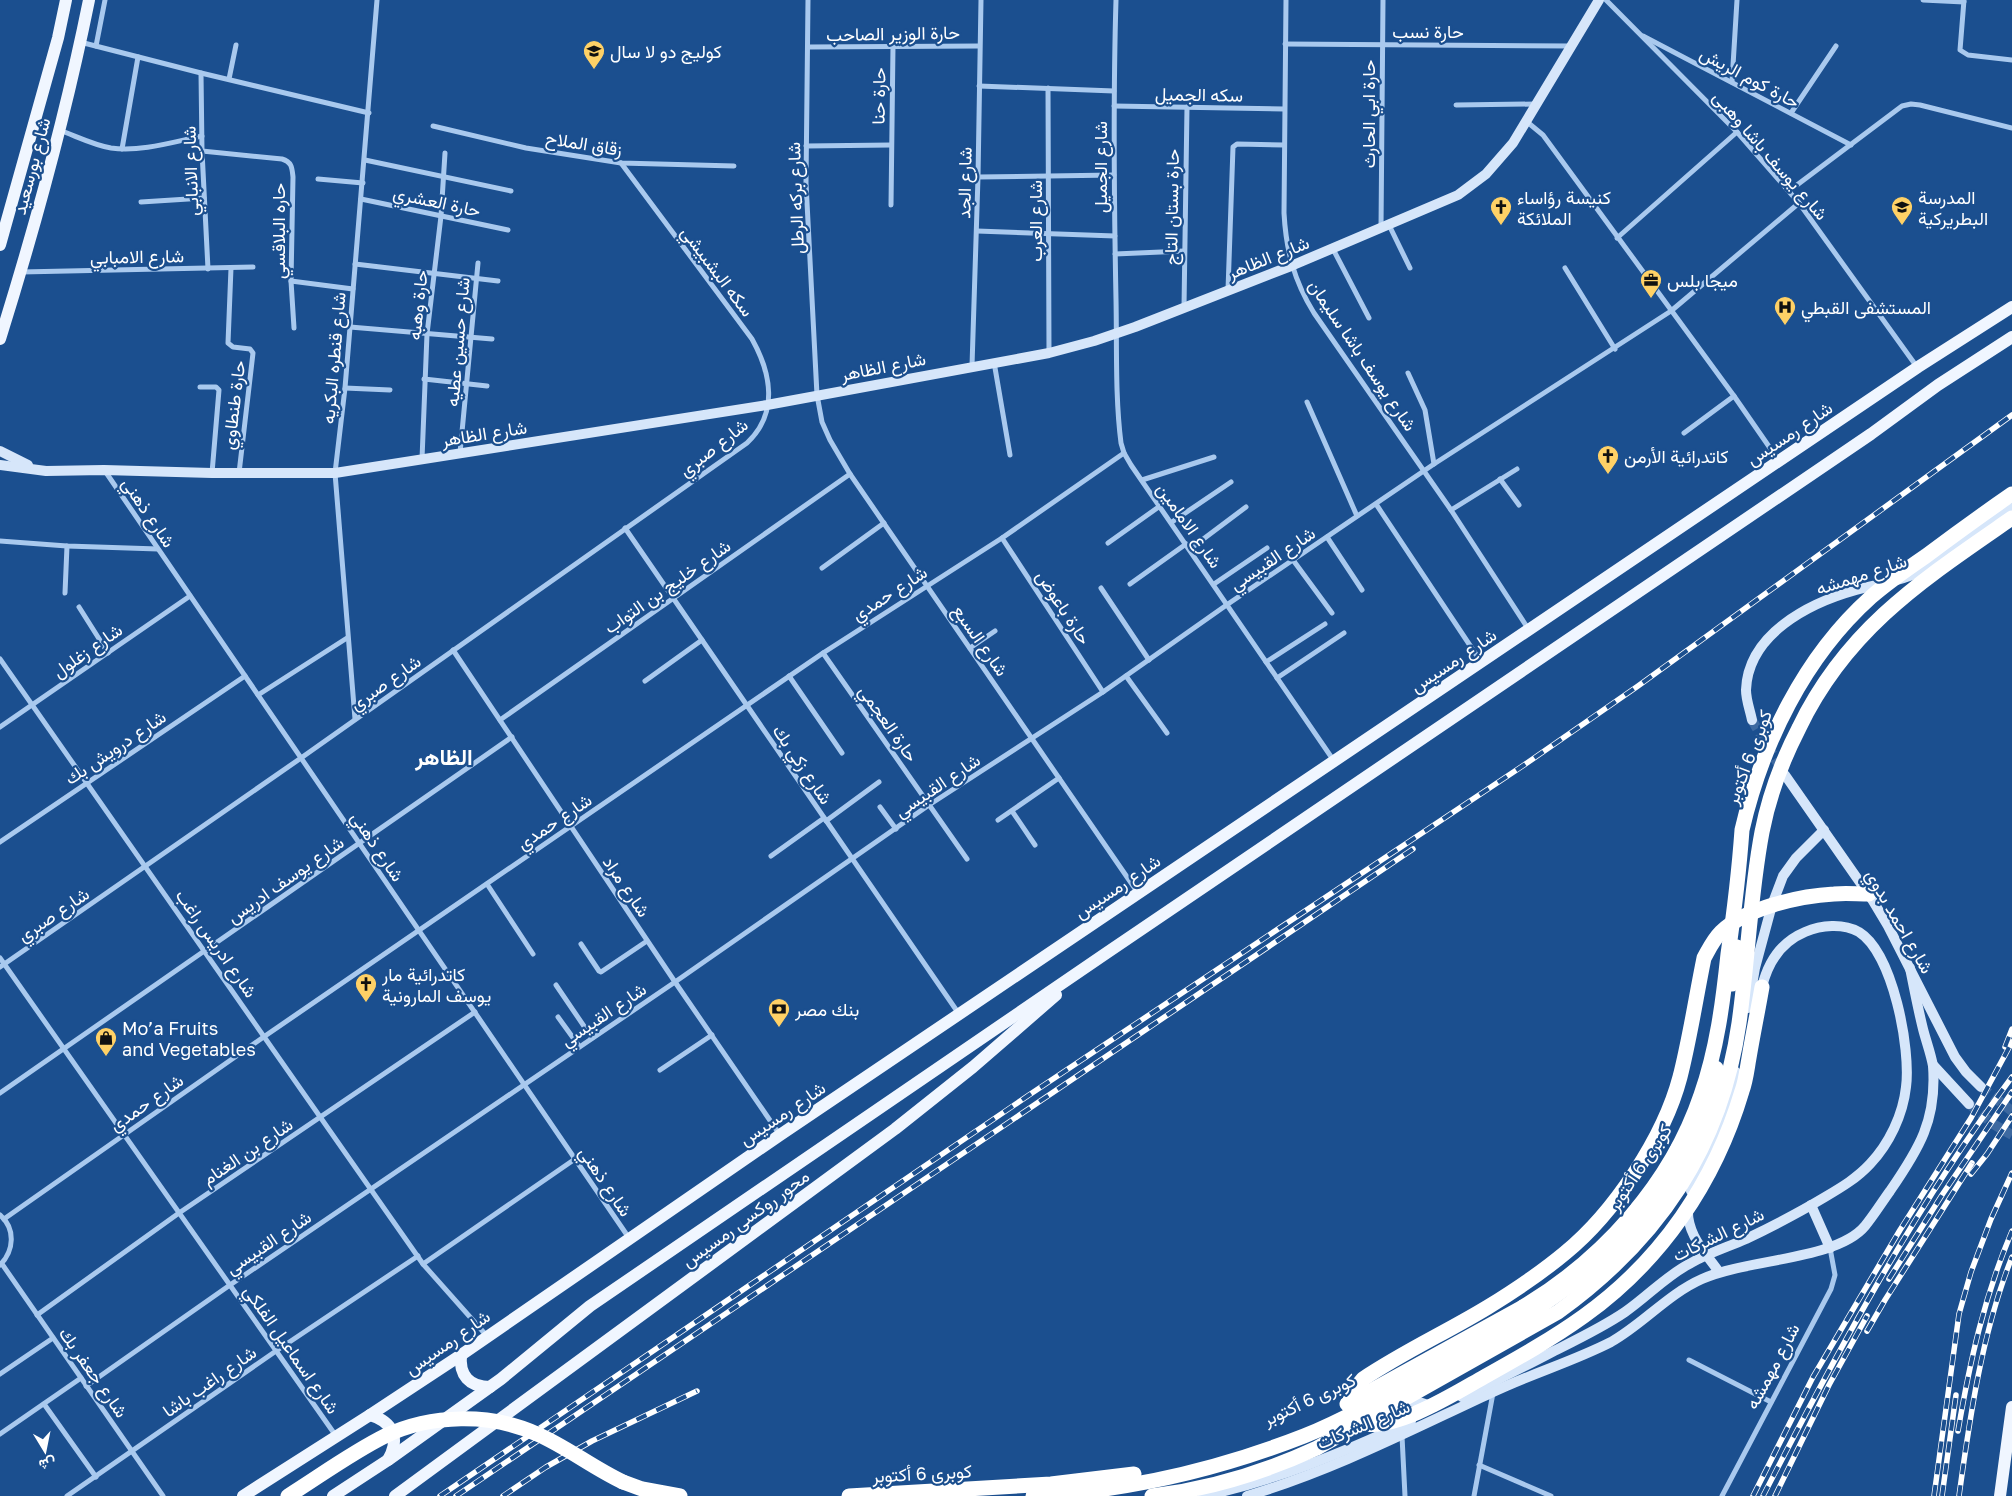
<svg xmlns="http://www.w3.org/2000/svg" width="2012" height="1496" font-family="'Golos Text',Vazirmatn,sans-serif">
  <rect width="100%" height="100%" fill="#1b4f8f"/>
  <g fill="none" stroke-linecap="round" stroke-linejoin="round">
    <g stroke="#3d69a0" stroke-width="10" stroke-dasharray="10 5" stroke-linecap="butt">
      <path d="M1752,720L1783,772"/>
      <path d="M1981,1087L2012,1111"/>
      <path d="M1969,1104L1993,1124L2012,1135"/>
    </g>
    <g stroke="#a9c9ee" stroke-width="5">
      <path d="M808,0L806,183L817,395L822,422L830,440L850,474L1138,893"/>
      <path d="M1116,0C1113,100 1114,199 1116,299C1117,347 1115,396 1121,443L1124,453L1131,465L1334,761"/>
      <path d="M1286,0L1284,213C1286,250 1294,281 1314,313L1451,510L1529,630"/>
      <path d="M1606,0L1737,132L1799,203L1917,367"/>
      <path d="M1923,0L1964,2"/>
      <path d="M1964,0L1960,50L1968,55L2012,60"/>
      <path d="M1643,36L1851,145"/>
      <path d="M80,42L201,73L369,113"/>
      <path d="M1285,44L1571,46"/>
      <path d="M96,46L105,0"/>
      <path d="M808,47L979,46"/>
      <path d="M201,73L202,151L208,269"/>
      <path d="M229,79L236,45"/>
      <path d="M1732,82L1737,0"/>
      <path d="M979,86L1114,91"/>
      <path d="M1048,88L1049,353"/>
      <path d="M1456,105L1535,104"/>
      <path d="M1114,106L1284,109"/>
      <path d="M1791,113L1836,46"/>
      <path d="M1526,121L1543,135L1734,396L1779,461"/>
      <path d="M433,126L526,148L621,163L734,166"/>
      <path d="M59,130C76,136 93,145 111,148C141,152 173,142 202,136"/>
      <path d="M806,146L891,145"/>
      <path d="M122,149L138,57"/>
      <path d="M202,151L282,159C292,162 292,168 293,177L291,281L294,328"/>
      <path d="M365,160L511,191"/>
      <path d="M978,177L1114,175"/>
      <path d="M318,179L363,183"/>
      <path d="M1789,191L1902,106L1911,104L1920,105L2012,128"/>
      <path d="M361,199L508,230"/>
      <path d="M141,202L204,198"/>
      <path d="M891,205L893,46"/>
      <path d="M1389,225L1410,268"/>
      <path d="M1381,228L1383,0"/>
      <path d="M977,231L1115,236"/>
      <path d="M1617,238L1737,132"/>
      <path d="M1333,249L1369,318"/>
      <path d="M1115,254L1184,251"/>
      <path d="M355,264L498,281"/>
      <path d="M231,268L228,343L233,347L250,349L253,353L239,473"/>
      <path d="M1565,268L1615,349"/>
      <path d="M21,272L253,267"/>
      <path d="M291,281L353,289"/>
      <path d="M1228,290L1233,147L1237,144L1284,145"/>
      <path d="M1184,307L1187,107"/>
      <path d="M350,327L492,339"/>
      <path d="M994,362L1010,455"/>
      <path d="M972,366L978,177L981,0"/>
      <path d="M1408,373L1425,410L1434,464"/>
      <path d="M424,379L487,386"/>
      <path d="M200,387H216L219,390L212,473"/>
      <path d="M345,388L390,390"/>
      <path d="M1307,402L1357,516"/>
      <path d="M1684,433L1734,396"/>
      <path d="M460,453L478,263"/>
      <path d="M422,459L427,334L441,216L445,153"/>
      <path d="M105,471L629,1238"/>
      <path d="M1500,479L1519,505"/>
      <path d="M1142,480L1214,457"/>
      <path d="M1376,504L1481,662"/>
      <path d="M1451,510L1517,469"/>
      <path d="M1172,522L1231,482"/>
      <path d="M625,528L959,1014"/>
      <path d="M1327,537L1362,590"/>
      <path d="M1002,538L1103,692"/>
      <path d="M0,541L67,546L158,549"/>
      <path d="M1108,543L1160,506"/>
      <path d="M1190,549L1246,507"/>
      <path d="M1293,560L1332,613"/>
      <path d="M822,568L884,523"/>
      <path d="M1130,584L1186,544"/>
      <path d="M1214,584L1267,548"/>
      <path d="M1101,588L1149,660"/>
      <path d="M65,593L67,546"/>
      <path d="M79,607L108,653"/>
      <path d="M970,648L995,631"/>
      <path d="M453,650L675,982L780,1135"/>
      <path d="M823,653L967,859"/>
      <path d="M0,659L423,1264L486,1335"/>
      <path d="M1266,662L1325,624"/>
      <path d="M789,676L842,753"/>
      <path d="M1126,676L1167,733"/>
      <path d="M1277,678L1344,633"/>
      <path d="M645,681L702,640"/>
      <path d="M258,695L347,638"/>
      <path d="M355,719L335,473L345,388L377,0"/>
      <path d="M500,720L850,474"/>
      <path d="M0,727L190,596"/>
      <path d="M880,807L896,829"/>
      <path d="M1012,811L1035,845"/>
      <path d="M998,820L1059,778"/>
      <path d="M826,821L879,782"/>
      <path d="M0,842L245,676"/>
      <path d="M771,856L824,818"/>
      <path d="M487,884L533,954"/>
      <path d="M581,944L599,971L601,972L647,941"/>
      <path d="M0,958L336,1436"/>
      <path d="M0,967L301,758L747,443C779,413 771,373 752,339L621,163"/>
      <path d="M556,985L592,1038"/>
      <path d="M558,1017L579,1046"/>
      <path d="M660,1070L712,1035"/>
      <path d="M0,1093L512,737"/>
      <path d="M0,1215C16,1229 14,1251 0,1265"/>
      <path d="M4,1219L265,1036L823,653L1002,538L1124,453"/>
      <path d="M2,1264L163,1496"/>
      <path d="M423,1264L575,1159"/>
      <path d="M37,1315L179,1213L475,1012"/>
      <path d="M1689,1360L1771,1402"/>
      <path d="M0,1374L53,1338"/>
      <path d="M86,1386L230,1285L675,982L929,805L1103,692L1228,604L1434,464L1671,311L1799,203"/>
      <path d="M44,1404L96,1477"/>
      <path d="M0,1434L81,1378"/>
      <path d="M1402,1436L1405,1496"/>
      <path d="M1479,1465L1551,1496"/>
      <path d="M67,1496L276,1351L418,1256"/>
      <path d="M1474,1496L1493,1393"/>
      <path d="M1722,1496L1831,1289L1835,1275L1830,1248"/>
    </g>
    <g stroke="#d6e6fa" stroke-width="10">
      <path d="M0,451L28,465"/>
      <path d="M0,465L46,471L104,470L212,473H335L767,405L1049,353L1094,341L1135,327L1291,266L1458,195L1486,174L1513,143L1599,0"/>
      <path d="M1752,720C1750,710 1746,700 1746,690C1748,634 1809,603 1856,590C1877,584 1899,582 1919,572L2012,508"/>
      <path d="M1785,775L1873,901L1888,926L1955,1057L1966,1072L1981,1087"/>
      <path d="M1748,1008L1755,968L1772,905L1783,876L1796,858L1824,830"/>
      <path d="M1933,1065L1969,1104"/>
      <path d="M1691,1191C1708,1152 1728,1114 1736,1072"/>
      <path d="M1811,1205L1830,1248"/>
      <path d="M1688,1207C1686,1234 1705,1252 1719,1272"/>
      <path d="M1462,1397C1493,1382 1524,1367 1554,1351C1578,1339 1603,1327 1625,1312C1648,1296 1667,1275 1691,1263C1708,1253 1728,1247 1746,1239C1773,1226 1800,1212 1825,1197C1842,1187 1857,1178 1870,1164C1889,1144 1903,1115 1906,1087C1911,1049 1893,953 1859,932C1843,923 1821,925 1805,932C1781,942 1768,962 1762,987"/>
      <path d="M1402,1401L1419,1402L1434,1407"/>
      <path d="M1203,1496C1275,1481 1344,1452 1411,1421"/>
      <path d="M1247,1496C1332,1471 1411,1430 1491,1393C1530,1374 1572,1362 1611,1342C1643,1324 1668,1294 1702,1279C1746,1259 1837,1260 1865,1226C1874,1215 1882,1202 1890,1191C1919,1149 1937,1120 1933,1066C1931,1054 1926,1041 1923,1029C1918,1009 1914,988 1910,968"/>
    </g>
    <g stroke="#f0f6ff" stroke-width="12">
      <path d="M0,245L58,38L66,0"/>
      <path d="M0,339C35,227 66,114 89,0"/>
      <path d="M461,1355C459,1375 469,1387 490,1387"/>
      <path d="M370,1415C394,1422 400,1439 388,1460"/>
      <path d="M243,1496L370,1415L461,1355L780,1135L1918,367L2012,307"/>
      <path d="M333,1496L388,1460L501,1379L590,1306L1105,954L1871,434L1938,385L2012,337"/>
      <path d="M395,1496L895,1129L973,1067L1056,995"/>
      <path d="M2000,1496L2012,1407"/>
    </g>
    <g stroke="#fff" stroke-width="15">
      <path d="M1732,984L1737,947"/>
      <path d="M1349,1403L1354,1390L1363,1379C1403,1352 1447,1332 1488,1307C1514,1291 1541,1273 1565,1253C1614,1213 1664,1138 1680,1077C1690,1038 1696,997 1704,958C1709,949 1713,940 1721,932C1746,908 1799,896 1834,894C1845,893 1857,894 1869,894"/>
      <path d="M1347,1404L1523,1307"/>
      <path d="M623,1482L642,1489L680,1496"/>
      <path d="M849,1496L1051,1484L1134,1474"/>
      <path d="M1033,1496C1126,1491 1217,1470 1304,1436C1351,1417 1396,1390 1441,1365C1570,1294 1683,1223 1716,1068"/>
    </g>
    <g stroke="#fff" stroke-width="5.5">
      <g id="rail">
        <path d="M2005,1047L2012,1029"/>
        <path d="M1971,1174L1987,1154L2012,1116"/>
        <path d="M1889,1279L1942,1195L2012,1092"/>
        <path d="M1867,1331L1885,1300L1972,1163"/>
        <path d="M1958,1431C1970,1361 1984,1297 2012,1231"/>
        <path d="M440,1496L1029,1095L1524,765L1638,686L2012,415"/>
        <path d="M456,1496L1413,849"/>
        <path d="M503,1496L546,1467L592,1441L697,1391"/>
        <path d="M1753,1496L1813,1377L1900,1230L1971,1118L2012,1042"/>
        <path d="M1763,1496C1837,1352 1915,1207 2012,1077"/>
        <path d="M1775,1496L1829,1385L1867,1316"/>
        <path d="M1934,1496L1959,1314L1971,1272L1991,1219L2012,1173"/>
        <path d="M1942,1496L1956,1395"/>
        <path d="M1959,1496C1970,1416 1982,1332 2012,1257"/>
      </g>
    </g>
    <use href="#rail" stroke="#1b4f8f" stroke-width="4" stroke-dasharray="11" stroke-linecap="butt"/>
    <g stroke="#fff" stroke-width="15">
      <path d="M1523,1307C1603,1259 1671,1184 1701,1095C1717,1049 1723,1002 1728,954C1734,913 1739,872 1742,830C1762,744 1804,657 1871,597C1888,582 1907,569 1926,556C1954,535 1983,514 2012,494"/>
      <path d="M1362,1424C1399,1429 1452,1395 1484,1377C1518,1358 1552,1339 1584,1316C1661,1261 1715,1182 1742,1091C1746,1080 1747,1069 1749,1058C1753,1034 1758,1010 1762,987"/>
      <path d="M288,1496C320,1476 351,1453 385,1436C431,1414 491,1413 537,1434C567,1447 593,1468 623,1482"/>
      <path d="M1152,1496C1209,1489 1265,1472 1317,1448L1558,1312C1659,1239 1721,1148 1739,1023C1748,960 1750,895 1762,832C1769,796 1782,761 1799,728C1847,628 1924,579 2012,518"/>
    </g>
  </g>
  <defs>
    <g id="school-pin" transform="scale(1.125)"><path d="M0 17L-7.5 6A9.5 9.5 0 1 1 7.5 6Z" fill="#ffd166" stroke="#1b4f8f"/><path d="M0-5L7-2L0 1L-7-2ZM-4 1L0 2.5L4 1V4Q0 6-4 4Z" fill="#111"/></g>
    <g id="church-pin" transform="scale(1.125)"><path d="M0 17L-7.5 6A9.5 9.5 0 1 1 7.5 6Z" fill="#ffd166" stroke="#1b4f8f"/><path d="M-1.2-6h2.4v3.5h3.3v2.4h-3.3V6h-2.4V-.1h-3.3v-2.4h3.3Z" fill="#111"/></g>
    <g id="office-pin" transform="scale(1.125)"><path d="M0 17L-7.5 6A9.5 9.5 0 1 1 7.5 6Z" fill="#ffd166" stroke="#1b4f8f"/><path d="M-6-3h4V-5.5h4V-3h4V5H-6ZM-1-4.5V-3h2v-1.5ZM-6 0V1H6V0Z" fill="#111"/></g>
    <g id="hospital-pin" transform="scale(1.125)"><path d="M0 17L-7.5 6A9.5 9.5 0 1 1 7.5 6Z" fill="#ffd166" stroke="#1b4f8f"/><path d="M-5-5h3v3.5h4V-5h3V5h-3V1.5h-4V5h-3Z" fill="#111"/></g>
    <g id="bank-pin" transform="scale(1.125)"><path d="M0 17L-7.5 6A9.5 9.5 0 1 1 7.5 6Z" fill="#ffd166" stroke="#1b4f8f"/><path d="M-6-4H6V4H-6ZM0-2.3a2.3 2.3 0 1 0 0 4.6a2.3 2.3 0 1 0 0-4.6Z" fill="#111"/></g>
    <g id="shop-pin" transform="scale(1.125)"><path d="M0 17L-7.5 6A9.5 9.5 0 1 1 7.5 6Z" fill="#ffd166" stroke="#1b4f8f"/><path d="M-5-2.5h2.3a2.7 3.5 0 0 1 5.4 0H5L5.5 6h-11ZM-1.5-2.5h3a1.5 2.3 0 0 0-3 0Z" fill="#111"/></g>
  </defs>
  <g fill-rule="evenodd">
    <use href="#school-pin" x="594" y="51"/>
    <use href="#church-pin" x="1501" y="207"/>
    <use href="#school-pin" x="1902" y="207"/>
    <use href="#office-pin" x="1651" y="280"/>
    <use href="#hospital-pin" x="1785" y="307"/>
    <use href="#church-pin" x="1608" y="456"/>
    <use href="#church-pin" x="366" y="984"/>
    <use href="#bank-pin" x="779" y="1009"/>
    <use href="#shop-pin" x="106" y="1038"/>
  </g>
  <g text-anchor="middle" dominant-baseline="central" stroke-width="4.5" stroke-linejoin="round" paint-order="stroke">
    <g font-size="18" fill="#fff" stroke="#1b4f8f">
      <text x="1428" y="31">حارة نسب</text>
      <text transform="translate(893 33) rotate(-1)">حارة الوزير الصاحب</text>
      <text transform="translate(1750 77) rotate(28)">حارة كوم الريش</text>
      <text transform="translate(1199 94) rotate(1)">سكه الجميل</text>
      <text transform="translate(878 96) rotate(-89)">حارة حنا</text>
      <text transform="translate(1368 114) rotate(-90)">حارة ابي الحارث</text>
      <text transform="translate(584 143) rotate(9)">زقاق الملاح</text>
      <text transform="translate(1771 155) rotate(49)">شارع يوسف باشا وهبى</text>
      <text transform="translate(31 166) rotate(-75)">شارع بورسعيد</text>
      <text transform="translate(1100 167) rotate(-90)">شارع الجميل</text>
      <text transform="translate(190 171) rotate(-92)">شارع الانبابي</text>
      <text transform="translate(964 183) rotate(-89)">شارع الجد</text>
      <text transform="translate(795 198) rotate(-92)">شارع بركه الرطل</text>
      <text transform="translate(437 201) rotate(12)">حارة العشري</text>
      <text transform="translate(1171 207) rotate(-89)">حارة بستان التاج</text>
      <text transform="translate(1035 221) rotate(-90)">شارع العرب</text>
      <text transform="translate(278 231) rotate(-90)">حاره البلاقسي</text>
      <text transform="translate(137 256) rotate(-1)">شارع الامبابي</text>
      <text transform="translate(1268 257) rotate(-22)">شارع الظاهر</text>
      <text transform="translate(718 271) rotate(53)">سكه البشبيشي</text>
      <text transform="translate(417 305) rotate(-84)">حارة وهبه</text>
      <text transform="translate(457 342) rotate(-85)">شارع حسين عطيه</text>
      <text transform="translate(1363 355) rotate(56)">شارع يوسف باشا سليمان</text>
      <text transform="translate(333 358) rotate(-85)">شارع قنطره البكريه</text>
      <text transform="translate(883 366) rotate(-11)">شارع الظاهر</text>
      <text transform="translate(233 405) rotate(-83)">حارة طنطاوي</text>
      <text transform="translate(484 433) rotate(-9)">شارع الظاهر</text>
      <text transform="translate(1789 433) rotate(-34)">شارع رمسيس</text>
      <text transform="translate(713 447) rotate(-38)">شارع صبري</text>
      <text transform="translate(149 512) rotate(56)">شارع ذهني</text>
      <text transform="translate(1190 525) rotate(55)">شارع الامامين</text>
      <text transform="translate(1272 558) rotate(-34)">شارع القبيسي</text>
      <text transform="translate(1861 574) rotate(-18)">شارع مهمشه</text>
      <text transform="translate(667 586) rotate(-35)">شارع خليج بن التواب</text>
      <text transform="translate(889 593) rotate(-33)">شارع حمدي</text>
      <text transform="translate(1064 607) rotate(57)">حارة باعوض</text>
      <text transform="translate(981 640) rotate(55)">شارع السبع</text>
      <text transform="translate(87 650) rotate(-35)">شارع زغلول</text>
      <text transform="translate(1453 660) rotate(-34)">شارع رمسيس</text>
      <text transform="translate(385 682) rotate(-35)">شارع صبري</text>
      <text transform="translate(889 723) rotate(55)">حارة العجمي</text>
      <text transform="translate(115 747) rotate(-34)">شارع درويش بك</text>
      <text transform="translate(1748 757) rotate(-69)">كوبرى 6 أكتوبر</text>
      <text transform="translate(803 764) rotate(56)">شارع زكي بك</text>
      <text transform="translate(937 785) rotate(-34)">شارع القبيسي</text>
      <text transform="translate(554 821) rotate(-34)">شارع حمدي</text>
      <text transform="translate(378 846) rotate(56)">شارع ذهني</text>
      <text transform="translate(285 879) rotate(-35)">شارع يوسف ادريس</text>
      <text transform="translate(627 886) rotate(56)">شارع مراد</text>
      <text transform="translate(1117 886) rotate(-34)">شارع رمسيس</text>
      <text transform="translate(53 914) rotate(-34)">شارع صبري</text>
      <text transform="translate(1900 921) rotate(60)">شارع احمد بدوي</text>
      <text transform="translate(217 943) rotate(55)">شارع ادريس راغب</text>
      <text transform="translate(603 1014) rotate(-34)">شارع القبيسي</text>
      <text transform="translate(146 1102) rotate(-35)">شارع حمدي</text>
      <text transform="translate(782 1113) rotate(-34)">شارع رمسيس</text>
      <text transform="translate(247 1151) rotate(-34)">شارع بن الغنام</text>
      <text transform="translate(1639 1167) rotate(-56)">كوبرى 6 أكتوبر</text>
      <text transform="translate(606 1181) rotate(56)">شارع ذهني</text>
      <text transform="translate(745 1218) rotate(-36)">محور روكسى رمسيس</text>
      <text transform="translate(1718 1234) rotate(-26)">شارع الشركات</text>
      <text transform="translate(268 1242) rotate(-34)">شارع القبيسي</text>
      <text transform="translate(447 1342) rotate(-35)">شارع رمسيس</text>
      <text transform="translate(292 1349) rotate(55)">شارع اسماعيل الفلكي</text>
      <text transform="translate(1772 1366) rotate(-62)">شارع مهمشه</text>
      <text transform="translate(94 1372) rotate(55)">شارع جعفر بك</text>
      <text transform="translate(209 1381) rotate(-35)">شارع راغب باشا</text>
      <text transform="translate(1309 1399) rotate(-25)">كوبرى 6 أكتوبر</text>
      <text transform="translate(1363 1424) rotate(-23)">شارع الشركات</text>
      <text transform="translate(922 1473) rotate(-3)">كوبرى 6 أكتوبر</text>
    </g>
    <g font-size="18" fill="#fff" stroke="#1b4f8f" text-anchor="start">
      <text x="610" y="51">كوليج دو لا سال</text>
      <text x="1517" y="197">كنيسة رؤاساء<tspan x="1517" dy="21">الملائكة</tspan></text>
      <text x="1918" y="197">المدرسة<tspan x="1918" dy="21">البطريركية</tspan></text>
      <text x="1667" y="280">ميجا بلس</text>
      <text x="1801" y="307">المستشفى القبطي</text>
      <text x="1624" y="456">كاتدرائية الأرمن</text>
      <text x="382" y="974">كاتدرائية مار<tspan x="382" dy="21">يوسف المارونية</tspan></text>
      <text x="795" y="1009">بنك مصر</text>
      <text x="122" y="1028">Mo’a Fruits<tspan x="122" dy="21">and Vegetables</tspan></text>
    </g>
    <g font-size="22" font-weight="bold" fill="#fff" stroke="#1b4f8f">
      <text x="444" y="756">الظاهر</text>
    </g>
  </g>
  <g transform="translate(45 1451) rotate(170)" stroke="#1b4f8f" stroke-width="4" paint-order="stroke">
  <path d="M0-4L9 19L0 12L-9 19Z" fill="#ffffff"/>
  <text y="-8" font-size="14" font-weight="bold" text-anchor="middle" fill="#ffffff">ش</text>
  </g>
</svg>
